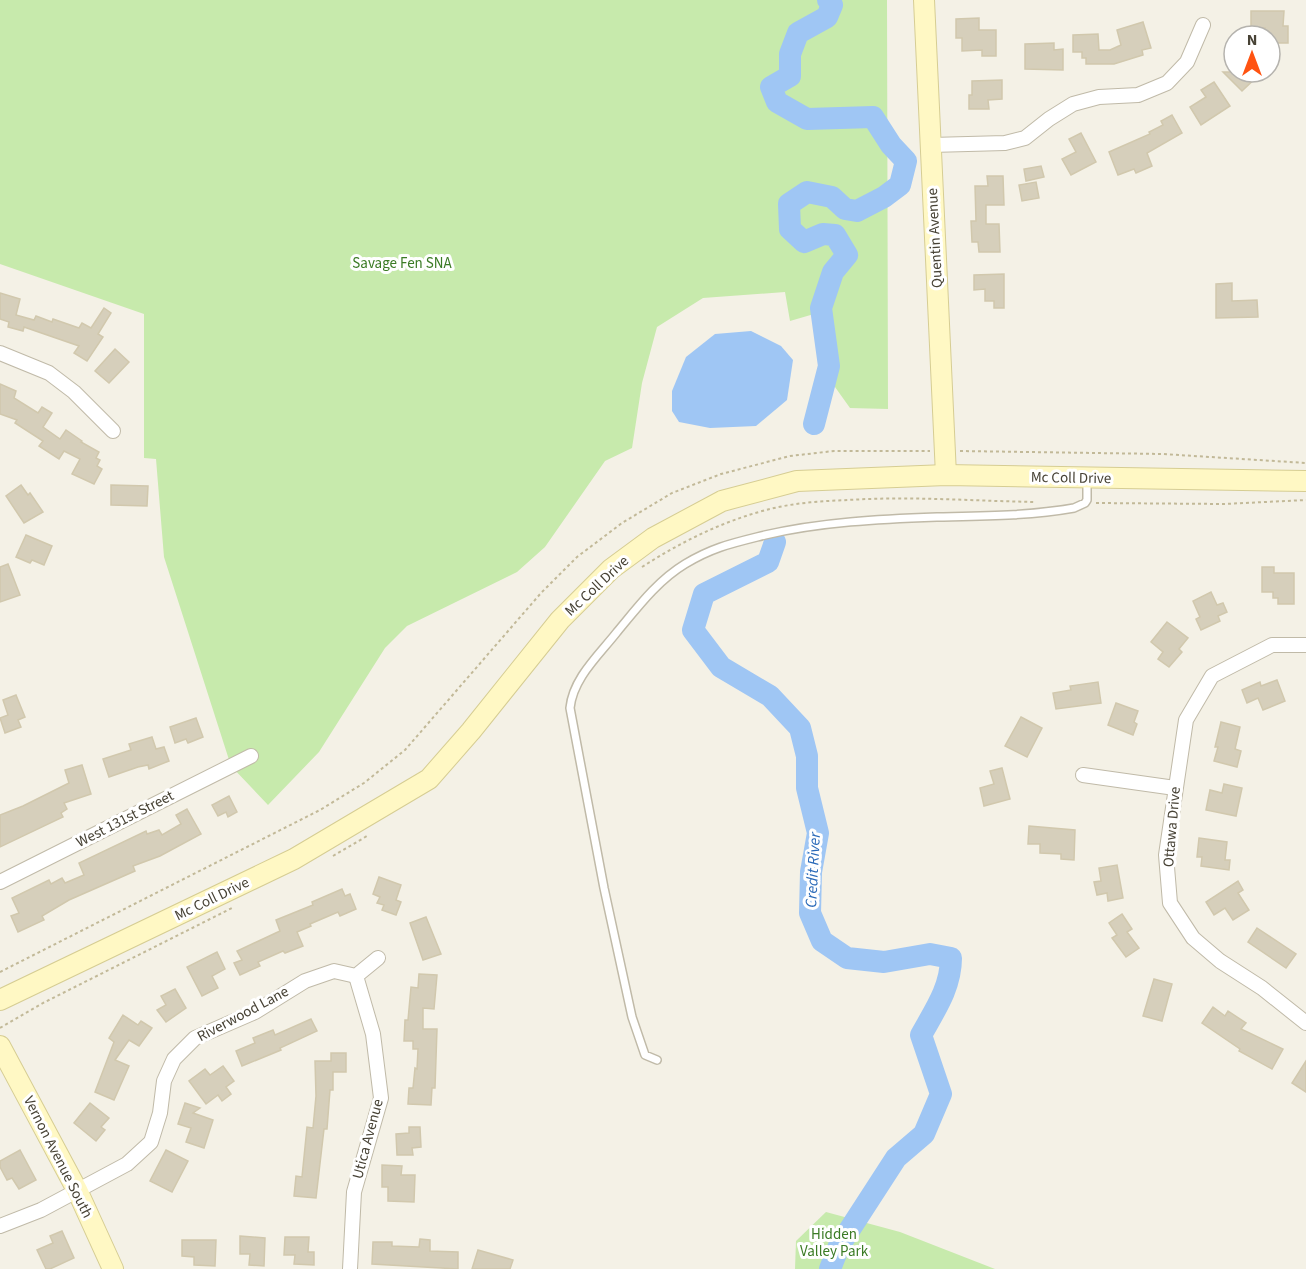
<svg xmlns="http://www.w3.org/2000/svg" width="1306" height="1269" font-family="'Source Sans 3',sans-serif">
  <rect width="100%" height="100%" fill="#f4f1e6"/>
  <g fill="#c7eaac">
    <path d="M0,0H887L888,409L850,408L820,366L830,350L814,314L790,321L785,292L703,298L657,327L642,383L632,448L605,461L545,547L517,572L407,626L385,648L319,752L268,805L231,766L164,557L156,459L144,458V314L0,264Z"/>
    <path d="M826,1212L900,1232L995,1269H795L796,1241Z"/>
  </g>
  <path fill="#9fc6f4" d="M751,331L781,346L793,360L787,400L756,426L710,428L679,422L672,411V391L686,357L715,334Z"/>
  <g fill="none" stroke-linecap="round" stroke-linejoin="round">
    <g stroke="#9fc6f4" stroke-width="22">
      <path d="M814,424L829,366L821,308L833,272L847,255L835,235L823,234L804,242L790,229L789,204L807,192L832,197L845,209L857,211L884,197L900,185L906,161L891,145L873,117L807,119L777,102L771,87L790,76V54L798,33L827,17L832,5L828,0"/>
      <path d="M775,542L768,562L704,594L693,630L721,667L770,696L800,728L807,756V788L818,833L811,872L810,913L822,941L847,958L884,962L930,954L951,958C951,987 935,1010 921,1035L941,1094L924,1134L896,1158L839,1246L830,1269"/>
    </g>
  </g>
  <g fill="#d6cfbb" stroke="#d1c8ad" stroke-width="1.5">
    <path d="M1251,11H1284L1283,26H1288V43H1270V36H1265V28H1251Z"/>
    <path d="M979,18V30H996V56H982V50L962,51V38H956V19Z"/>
    <path d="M1143,22L1151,48L1142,50L1143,55L1114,64H1086V58H1082V52H1073V35L1098,34L1099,50H1110L1121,45L1117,30Z"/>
    <path d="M1054,43V50L1063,49V70L1025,69V44Z"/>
    <path d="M1223,72H1262L1242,91Z"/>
    <path d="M1002,80V99L988,100L989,109H969V95H972V81Z"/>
    <path d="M1214,82L1230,106L1201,125L1190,107L1206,97L1201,90Z"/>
    <path d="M1172,115L1182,133L1147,153L1152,166L1136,173L1134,169L1118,175L1109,152L1150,134L1149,132L1163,125L1161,121Z"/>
    <path d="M1081,133L1096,162L1071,175L1062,159L1076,152L1069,139Z"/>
    <path d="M1041,166L1044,177L1026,181L1024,169Z"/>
    <path d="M987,176H1003L1004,205H986V224H999L1000,252H979L978,242H972L971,221H976L975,186H988Z"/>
    <path d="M1036,182L1039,198L1022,201L1019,185Z"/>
    <path d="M1004,274V308H994V301H985V289L974,290V275Z"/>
    <path d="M1232,283V301L1257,300L1258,317L1216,318V284Z"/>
    <path d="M0,293L20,299L16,315L34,320L36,316L52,322L53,319L79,328L82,323L91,328L104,308L111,313L98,334L103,337L87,361L74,353L79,346L24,327L23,331L8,327L9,322L0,319Z"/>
    <path d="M115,349L129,362L109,383L95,371Z"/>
    <path d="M0,384L16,391L14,398L38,413L42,407L52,413L43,427L60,439L66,430L82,441L81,442L99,452L96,458L100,460L97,466L102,469L94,484L72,474L80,459L64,451L59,459L39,446L43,441L15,423L17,420L0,414Z"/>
    <path d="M21,485L28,495L30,493L43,512L24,523L6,496Z"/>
    <path d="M111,485L148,486L147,506L111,505Z"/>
    <path d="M26,535L52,546L44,565L32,560L30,563L16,557Z"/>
    <path d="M8,564L20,595L0,602V567Z"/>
    <path d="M1262,567H1274V573H1294V604H1278V598H1273V592H1262Z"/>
    <path d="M1211,592L1217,605L1223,603L1227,612L1218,616L1220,621L1201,630L1196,619L1200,617L1193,601Z"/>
    <path d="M1167,622L1188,638L1179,649L1182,652L1169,667L1158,659L1163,652L1151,642Z"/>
    <path d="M1277,680L1285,701L1263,710L1258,698L1247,703L1242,690L1260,682L1261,686Z"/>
    <path d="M1098,682L1101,703L1056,709L1053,693L1071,690L1070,686Z"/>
    <path d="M16,695L25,717L18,720L21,727L5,733L0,718L8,715L3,700Z"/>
    <path d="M1116,703L1138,711L1134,722L1137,724L1133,735L1108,725Z"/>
    <path d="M1021,717L1042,728L1027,757L1005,746Z"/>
    <path d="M196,718L203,737L188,743L186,739L175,743L170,727Z"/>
    <path d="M1221,722L1240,727L1235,749L1241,751L1237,767L1214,761L1218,747H1215Z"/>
    <path d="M152,737L156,749L164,747L169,761L149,769L148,765L138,767L109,777L103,759L131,750L129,744Z"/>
    <path d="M82,765L91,794L64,803L67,809L61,813L63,817L0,847V815L23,806L69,783L65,770Z"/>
    <path d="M1002,768L1010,799L984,806L980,788L994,784L990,771Z"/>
    <path d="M1224,784L1242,788L1236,816L1206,810L1210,790L1222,793Z"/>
    <path d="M229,796L237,812L228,817L226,812L218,816L212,805Z"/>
    <path d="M187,809L201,834L160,856L133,866L135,871L69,900L42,916L44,920L18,932L11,916L19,913L12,898L49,880L51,884L62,878L65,883L84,875L79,863L146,831L147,834L159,830L162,835L181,824L176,815Z"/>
    <path d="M1029,826L1075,830L1074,860L1061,859V854L1040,853V844H1028Z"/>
    <path d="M1199,838L1227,842L1225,860H1230L1229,870L1201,866L1202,857H1197Z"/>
    <path d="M1117,865L1123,898L1108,901L1107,893L1097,895L1094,882L1101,881L1099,868Z"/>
    <path d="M379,877L401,885L396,900L401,902L396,915L382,910L384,905L377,903L380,897L373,894Z"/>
    <path d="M1238,881L1243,890L1238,893L1249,910L1233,920L1225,908L1214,915L1206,902Z"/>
    <path d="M342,889L345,896L350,894L356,909L340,916L338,912L310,924L311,926L297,932L303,946L285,953L283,951L258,962L260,966L240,975L234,963L242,960L237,951L280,931L276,920L313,905L312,902Z"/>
    <path d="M1122,914L1132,929L1127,932L1139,948L1126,957L1112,938L1117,935L1109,923Z"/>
    <path d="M426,917L441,954L423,960L410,923Z"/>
    <path d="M1257,928L1296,954L1286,968L1248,942Z"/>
    <path d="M217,952L225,969L212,976L218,988L202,996L187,967Z"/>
    <path d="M419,974L437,975L434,1009L423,1008V1029H437L435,1088H432L431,1105L408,1104L409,1088H413L415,1068L417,1069L418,1049H413V1041H404L405,1020H408L411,987L418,988Z"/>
    <path d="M1154,979L1172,984L1162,1021L1143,1016Z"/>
    <path d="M175,989L186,1008L166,1022L157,1010L166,1005L161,996Z"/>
    <path d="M1213,1007L1225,1016L1228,1011L1246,1023L1241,1029L1283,1049L1272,1069L1239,1051L1240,1049L1202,1023Z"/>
    <path d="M123,1015L138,1025L141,1021L152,1028L139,1046L129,1040L115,1060L129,1066L114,1100L95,1092L114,1042L109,1038Z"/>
    <path d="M311,1019L317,1031L280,1048L281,1050L242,1066L236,1051L255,1043L253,1038L273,1030L275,1035Z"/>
    <path d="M331,1053H346V1072H333V1090H330L327,1129H324L316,1198L294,1196L296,1176L302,1177L307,1127L313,1128L316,1096L315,1061H331Z"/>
    <path d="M1306,1061V1092L1292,1083Z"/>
    <path d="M223,1066L234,1081L226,1087L231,1094L222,1101L218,1095L206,1104L189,1081L205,1069L210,1075Z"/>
    <path d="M90,1103L109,1118L101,1127L105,1130L96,1141L74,1123Z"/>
    <path d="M185,1103L200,1108L193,1113L213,1120L204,1148L186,1142L191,1128L178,1124Z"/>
    <path d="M409,1127H420L421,1147L412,1148L413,1155H397L396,1134L409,1133Z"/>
    <path d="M20,1150L36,1180L19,1189L12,1178L7,1180L0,1167V1161Z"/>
    <path d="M166,1150L188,1161L172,1192L150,1181Z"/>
    <path d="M382,1165L402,1166L401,1175H415L414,1202L388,1201V1187H382Z"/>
    <path d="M62,1231L74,1258L50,1269H46L37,1250L53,1243L50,1236Z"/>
    <path d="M240,1236L265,1238L264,1266L249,1265L250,1254H240Z"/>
    <path d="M285,1237H309L308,1252H314V1265L294,1264L295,1255H284Z"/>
    <path d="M420,1239L430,1240V1251L458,1252V1269L372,1264L373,1242H392V1246L419,1247Z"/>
    <path d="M182,1240H216L215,1266L194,1265V1257L182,1256Z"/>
    <path d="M478,1250L513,1260L510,1269H472Z"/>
  </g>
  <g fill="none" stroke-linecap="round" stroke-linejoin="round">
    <g stroke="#c0baa8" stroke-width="10">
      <path id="lane" d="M657,1060L645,1055L632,1017L604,888L570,708C573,678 599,655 617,632C637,608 657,581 685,564C713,547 733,543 765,535C821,522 880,519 937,517C983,516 1029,516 1074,508L1085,503L1087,500V478"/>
    </g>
    <g stroke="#c0baa8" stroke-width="16">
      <g id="street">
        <path d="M931,145L1005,143L1025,138L1049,119L1073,104L1099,97L1138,95L1167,83L1187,62L1203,25"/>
        <path d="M0,353L49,373L74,392L113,431"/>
        <path d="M1306,645H1272L1212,676L1186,720L1166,855L1170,903L1193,938L1220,961L1262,988L1306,1023"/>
        <path d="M1083,775L1175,788"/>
        <path d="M0,882L251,756"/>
        <path d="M0,1226L41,1210L127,1164L151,1142L160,1113L164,1081L174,1059L195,1038L255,1012L305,981L334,971L356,976L378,958"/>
        <path d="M350,1269L354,1192L381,1098L373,1034L356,976"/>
      </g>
    </g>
    <g stroke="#d6cd93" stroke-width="22">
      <g id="secondary">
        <path d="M924,0L946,475"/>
        <path d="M0,1000L294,859L429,779L471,731L560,620L611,569L653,538L722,501L797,481L946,475L1306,481"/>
        <path d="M0,1046L77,1190L113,1269"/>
      </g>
    </g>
    <g stroke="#c2b998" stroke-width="2" stroke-dasharray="3 3" stroke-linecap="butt">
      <path d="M960,451L1163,454L1306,463"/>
      <path d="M1096,503L1224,504L1306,500"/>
      <path d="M642,567C681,542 721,522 766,510C792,503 821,501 848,500C911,496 974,501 1036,502"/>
      <path d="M333,856L367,836"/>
      <path d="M0,972L320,810L364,783L405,750L541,593L577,557L622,523L672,493L721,474L790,456L834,451H930"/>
      <path d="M0,1028L43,1003L232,908"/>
    </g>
    <use href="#lane" stroke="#fff" stroke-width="7"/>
    <use href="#street" stroke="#fff" stroke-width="14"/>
    <use href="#secondary" stroke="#fff8c4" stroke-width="20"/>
  </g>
  <g text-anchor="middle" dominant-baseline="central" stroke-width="6" stroke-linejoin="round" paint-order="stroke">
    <g font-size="15" fill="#474235" stroke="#fff">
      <text transform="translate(935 238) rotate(-93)">Quentin Avenue</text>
      <text transform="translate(1071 478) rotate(1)">Mc Coll Drive</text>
      <text transform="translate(597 586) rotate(-43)">Mc Coll Drive</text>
      <text transform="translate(125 819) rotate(-27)">West 131st Street</text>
      <text transform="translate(1172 827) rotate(-85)">Ottawa Drive</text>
      <text transform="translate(212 899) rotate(-26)">Mc Coll Drive</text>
      <text transform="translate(243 1014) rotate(-28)">Riverwood Lane</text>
      <text transform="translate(368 1139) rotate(-75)">Utica Avenue</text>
      <text transform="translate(58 1157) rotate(63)">Vernon Avenue South</text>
    </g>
    <g font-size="15" fill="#3b7b25" stroke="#fff">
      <text x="402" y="263">Savage Fen SNA</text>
      <text x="834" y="1234">Hidden<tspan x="834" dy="17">Valley Park</tspan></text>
    </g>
    <g font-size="16" font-style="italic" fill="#2969b8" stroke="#fff">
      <text transform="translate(813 870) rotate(-87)">Credit River</text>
    </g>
  </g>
  <g transform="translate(1252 54)"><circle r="28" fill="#ffffff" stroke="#b5b3ae" stroke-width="1.5"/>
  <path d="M0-4.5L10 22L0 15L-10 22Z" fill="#ff5311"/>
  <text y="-9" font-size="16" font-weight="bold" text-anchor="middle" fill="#474235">N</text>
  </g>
</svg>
